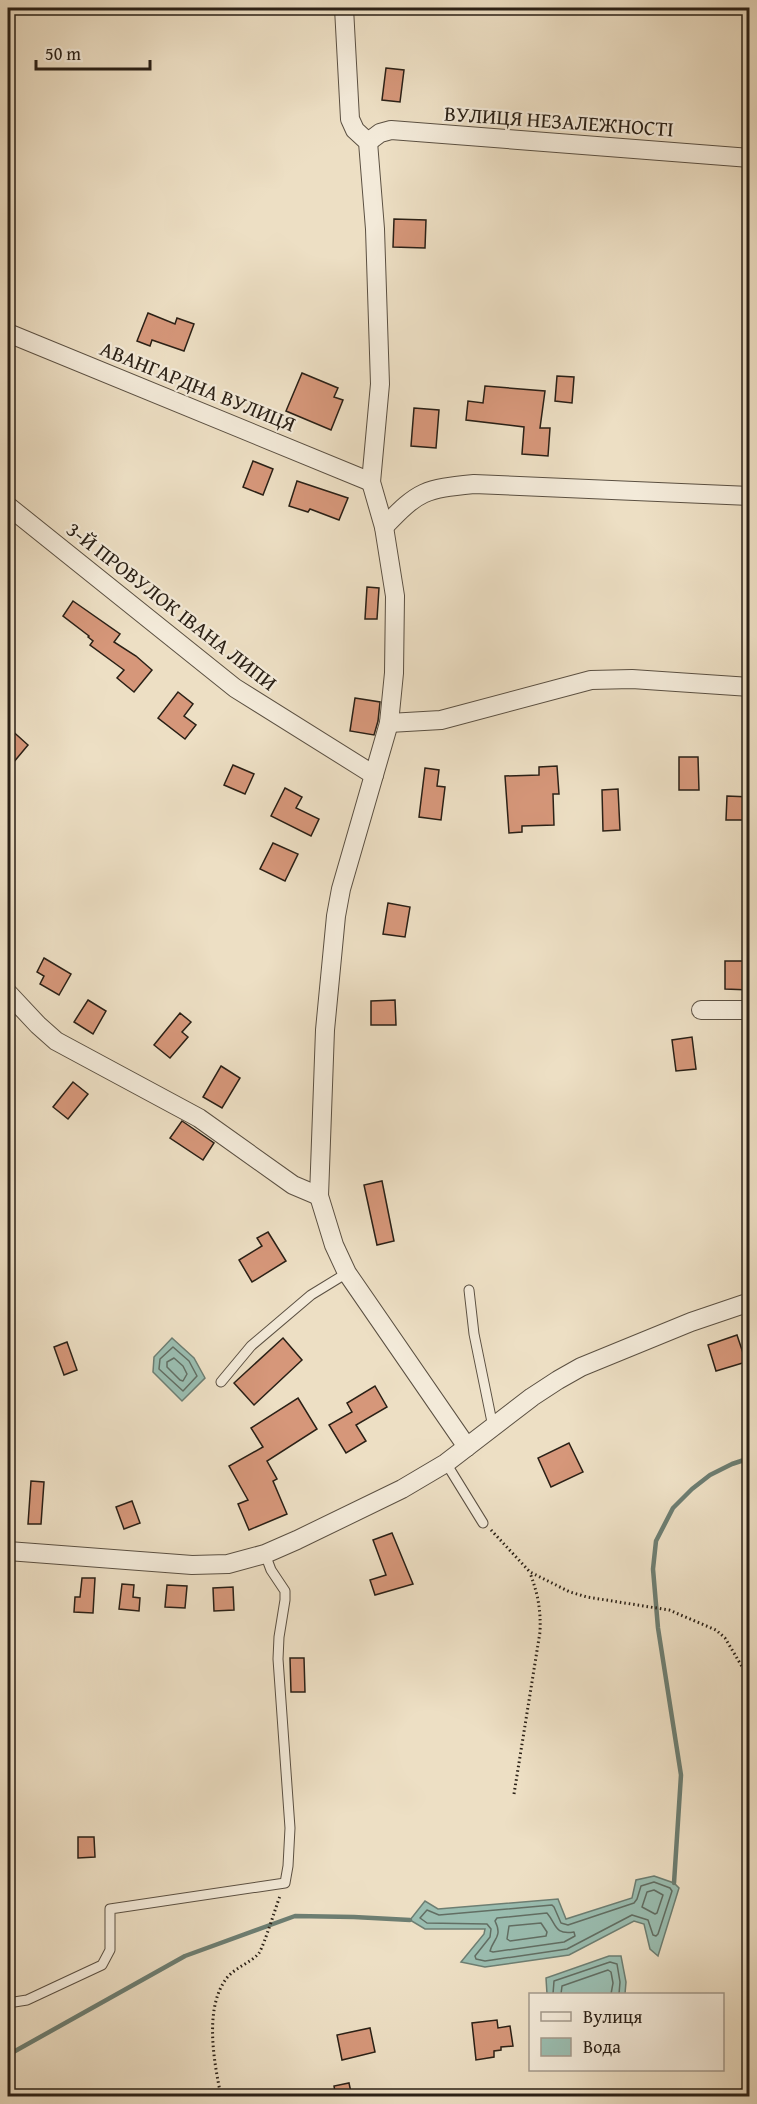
<svg xmlns="http://www.w3.org/2000/svg" width="757" height="2104" font-family="'Gentium Book Plus',serif">
  <rect width="100%" height="100%" fill="#eddfc4"/>
  <filter id="stains"><feTurbulence type="fractalNoise" baseFrequency=".00333" numOctaves="4"/><feColorMatrix values="0 0 0 0 .2 0 0 0 0 .09 0 0 0 0 .02 0 0 0 .5 -.17"/></filter>
  <radialGradient id="worn" r=".72"><stop offset=".6" stop-color="#630" stop-opacity="0"/><stop offset="1" stop-color="#630" stop-opacity=".3"/></radialGradient>
  <g fill="#9abdb0" stroke="#6d7e72" stroke-width="1.5">
    <path d="M172,1338L194,1358L205,1378L182,1401L153,1372L154,1357Z"/>
    <path d="M654,1876L674,1883L679,1888L658,1956L650,1949L644,1924L634,1921L569,1955L485,1967L461,1962L484,1934L485,1929H425L410,1920L425,1901L438,1909L558,1899L566,1919L632,1898L636,1880Z"/>
    <path d="M609,1956H621L626,1982L625,1994H547L546,1978Z"/>
  </g>
  <g fill="none" stroke-linecap="round" stroke-linejoin="round">
    <g stroke="#626e63" stroke-width="1.5">
      <path d="M173,1347L189,1361L197,1376L183,1391L159,1369L160,1359Z"/>
      <path d="M174,1358L183,1366L187,1374L183,1381L180,1380L167,1367V1362Z"/>
      <path d="M654,1882L670,1888L672,1891L658,1934L656,1936L653,1935L648,1920L632,1915L567,1949L485,1961L476,1959L475,1956L490,1937L491,1929L487,1924L427,1923L420,1918L427,1910L439,1915L552,1905L554,1907L561,1923L568,1925L634,1903L637,1899L641,1886Z"/>
      <path d="M654,1890L663,1895L657,1913L655,1914L642,1907L647,1892Z"/>
      <path d="M547,1913C557,1925 554,1935 574,1932L575,1936L564,1942L493,1952L490,1951C493,1939 503,1937 495,1921L497,1918Z"/>
      <path d="M541,1923L547,1932L546,1936L510,1941L507,1939L509,1926Z"/>
      <path d="M553,1994L554,1981L610,1962L617,1964L620,1982L619,1994"/>
      <path d="M561,1994L562,1986L608,1970L611,1972L613,1983L611,1994"/>
    </g>
    <g stroke="#6d7e72" stroke-width="4.5">
      <path d="M674,1883L681,1775L658,1628L653,1569L656,1541L673,1508L692,1489L710,1475L732,1464L750,1458"/>
      <path d="M8,2055L185,1956L295,1916L354,1917L410,1920"/>
    </g>
  </g>
  <g fill="#d6977a" stroke="#2a2016" stroke-width="1.5">
    <path d="M386,68L404,70L400,102L382,100Z"/>
    <path d="M394,219L426,220L425,248L393,247Z"/>
    <path d="M148,313L175,324L177,318L194,324L184,351L152,340L150,346L137,341Z"/>
    <path d="M302,373L338,388L334,397L343,400L331,430L286,411Z"/>
    <path d="M557,376L574,377L572,403L555,401Z"/>
    <path d="M485,386L545,391L540,428H550L548,456L522,454L524,427L466,420L468,401L483,403Z"/>
    <path d="M414,408L439,410L436,448L411,446Z"/>
    <path d="M253,461L273,469L263,495L243,487Z"/>
    <path d="M297,481L348,498L339,520L310,509L308,512L289,506Z"/>
    <path d="M367,587L379,588L377,619H365Z"/>
    <path d="M73,601L120,634L114,642L136,656L152,670L134,692L117,678L124,670L90,645L93,641L88,637L89,636L63,616Z"/>
    <path d="M178,692L193,704L184,716L196,725L185,739L158,718Z"/>
    <path d="M355,698L380,702L378,721L374,735L350,731Z"/>
    <path d="M8,727L28,745L8,769Z"/>
    <path d="M679,757H698L699,790H679Z"/>
    <path d="M233,765L254,774L245,794L224,785Z"/>
    <path d="M557,766L559,794H553L554,825L522,826V832L509,833L505,776L539,775V767Z"/>
    <path d="M425,768L439,770L437,786L445,787L441,820L419,817Z"/>
    <path d="M285,788L302,797L296,808L319,819L311,836L271,816Z"/>
    <path d="M618,789L620,830L603,831L602,790Z"/>
    <path d="M727,796L750,797V820H726Z"/>
    <path d="M273,843L298,854L285,881L260,869Z"/>
    <path d="M388,903L410,907L405,937L383,934Z"/>
    <path d="M44,958L71,974L59,995L40,984L44,976L37,972Z"/>
    <path d="M725,961H750V990L725,989Z"/>
    <path d="M88,1000L106,1011L93,1034L74,1022Z"/>
    <path d="M395,1000L396,1025H371V1001Z"/>
    <path d="M180,1013L191,1022L182,1032L188,1037L170,1058L154,1045Z"/>
    <path d="M692,1037L696,1069L676,1071L672,1040Z"/>
    <path d="M221,1066L240,1078L222,1108L203,1097Z"/>
    <path d="M73,1082L88,1094L68,1119L53,1107Z"/>
    <path d="M182,1121L214,1143L203,1160L170,1138Z"/>
    <path d="M382,1181L394,1241L377,1245L364,1185Z"/>
    <path d="M268,1232L286,1261L252,1282L239,1260L262,1246L257,1238Z"/>
    <path d="M737,1335L746,1362L716,1371L708,1345Z"/>
    <path d="M283,1338L302,1360L254,1405L234,1383Z"/>
    <path d="M67,1342L77,1370L64,1375L54,1347Z"/>
    <path d="M375,1386L387,1407L356,1425L366,1441L346,1453L329,1425L352,1412L347,1403Z"/>
    <path d="M298,1398L317,1429L267,1461L277,1479L273,1481L287,1514L249,1530L238,1504L248,1500L229,1466L263,1447L251,1428Z"/>
    <path d="M569,1443L583,1472L551,1487L538,1458Z"/>
    <path d="M31,1481L44,1482L41,1524H28Z"/>
    <path d="M132,1501L140,1523L124,1529L116,1507Z"/>
    <path d="M392,1533L413,1584L375,1595L370,1580L386,1575L373,1540Z"/>
    <path d="M82,1578H95L93,1613L74,1612L75,1597H80Z"/>
    <path d="M122,1584L134,1585L133,1597L140,1598L139,1611L119,1609Z"/>
    <path d="M167,1585L187,1586L185,1608L165,1607Z"/>
    <path d="M233,1587L234,1610L214,1611L213,1588Z"/>
    <path d="M290,1658H304L305,1692H291Z"/>
    <path d="M78,1837H94L95,1857L78,1858Z"/>
    <path d="M497,2020L498,2028L510,2026L513,2046L501,2047V2050L494,2051V2057L476,2060L472,2023Z"/>
    <path d="M370,2028L375,2052L342,2060L337,2035Z"/>
    <path d="M349,2083L352,2097H336L334,2086Z"/>
  </g>
  <g fill="none" stroke-linecap="round" stroke-linejoin="round">
    <g stroke="#5b5042" stroke-width="11">
      <g id="service">
        <path d="M469,1290L474,1334L493,1427"/>
        <path d="M221,1382L251,1346L311,1295L347,1273"/>
        <path d="M446,1463L483,1523"/>
        <path d="M8,2003L27,2000L102,1965L110,1950V1909L285,1883L288,1866L290,1828L278,1659L279,1637L285,1600V1591L271,1570L265,1554"/>
      </g>
    </g>
    <g stroke="#5b5042" stroke-width="20">
      <g id="minor">
        <path d="M344,8L350,119L355,130L368,142L375,229L380,384L371,482L384,527L395,596L394,673L389,723L341,889L336,916L325,1030L319,1196L334,1245L347,1273L467,1447"/>
        <path d="M368,142L380,133L391,130L750,158"/>
        <path d="M8,333L371,482"/>
        <path d="M8,506L235,688L374,775"/>
        <path d="M384,527C419,490 425,489 474,484L750,496"/>
        <path d="M389,723L441,720L591,680L632,679L750,687"/>
        <path d="M8,993L38,1025L56,1041L199,1118L293,1185L319,1196"/>
        <path d="M701,1010H750"/>
        <path d="M8,1551L192,1565L228,1564L265,1554L297,1540L402,1489L446,1463L532,1397L558,1380L581,1367L691,1322L750,1302"/>
        <path d="M747,2096H750"/>
      </g>
    </g>
    <g stroke="#2a2016" stroke-width="3" stroke-dasharray="1.5 3" stroke-linecap="butt">
      <path d="M491,1530L530,1572L570,1592L587,1597L669,1610L716,1630L725,1638L750,1680"/>
      <path d="M514,1794L540,1632C541,1610 538,1594 530,1573"/>
      <path d="M221,2096C214,2062 204,2009 226,1979C235,1967 251,1963 259,1953C265,1943 275,1909 280,1896"/>
    </g>
    <use href="#service" stroke="#f3ead9" stroke-width="9"/>
    <use href="#minor" stroke="#f3ead9" stroke-width="18"/>
  </g>
  <g text-anchor="middle" dominant-baseline="central" stroke-width="4.5" stroke-linejoin="round" paint-order="stroke">
    <g font-size="21" fill="#2a2016" stroke="#f3ead9">
      <text transform="translate(559 121) rotate(4)">ВУЛИЦЯ НЕЗАЛЕЖНОСТІ</text>
      <text transform="translate(198 386) rotate(22)">АВАНГАРДНА ВУЛИЦЯ</text>
      <text transform="translate(172 606) rotate(38)">3-Й ПРОВУЛОК ІВАНА ЛИПИ</text>
    </g>
  </g>
  <rect width="757" height="2104" fill="none" stroke="#eddfc4" stroke-width="30"/>
  <rect x="9" y="9" width="739" height="2086" fill="none" stroke="#2a2016" stroke-width="3"/>
  <rect x="15" y="15" width="727" height="2074" fill="none" stroke="#2a2016" stroke-width="1.5"/>
  <rect x="529" y="1993" width="195" height="78" fill="#f3ead9" stroke="#a3998b" stroke-width="1.5"/>
  <rect x="541" y="2012" width="30" height="9" fill="#f3ead9" stroke="#a3998b" stroke-width="1.5"/>
  <text x="583" y="2023" font-size="18" fill="#2a2016">Вулиця</text>
  <rect x="541" y="2038" width="30" height="18" fill="#9abdb0" stroke="#a3998b" stroke-width="1.5"/>
  <text x="583" y="2053" font-size="18" fill="#2a2016">Вода</text>
  <path d="M36 60v9h114v-9" fill="none" stroke="#2a2016" stroke-width="3"/>
  <text x="45" y="60" font-size="18" fill="#2a2016" stroke="#f3ead9" stroke-width="4.5" paint-order="stroke">50 m</text>
  <rect width="100%" height="100%" filter="url(#stains)"/>
  <rect width="100%" height="100%" fill="url(#worn)"/>
</svg>
